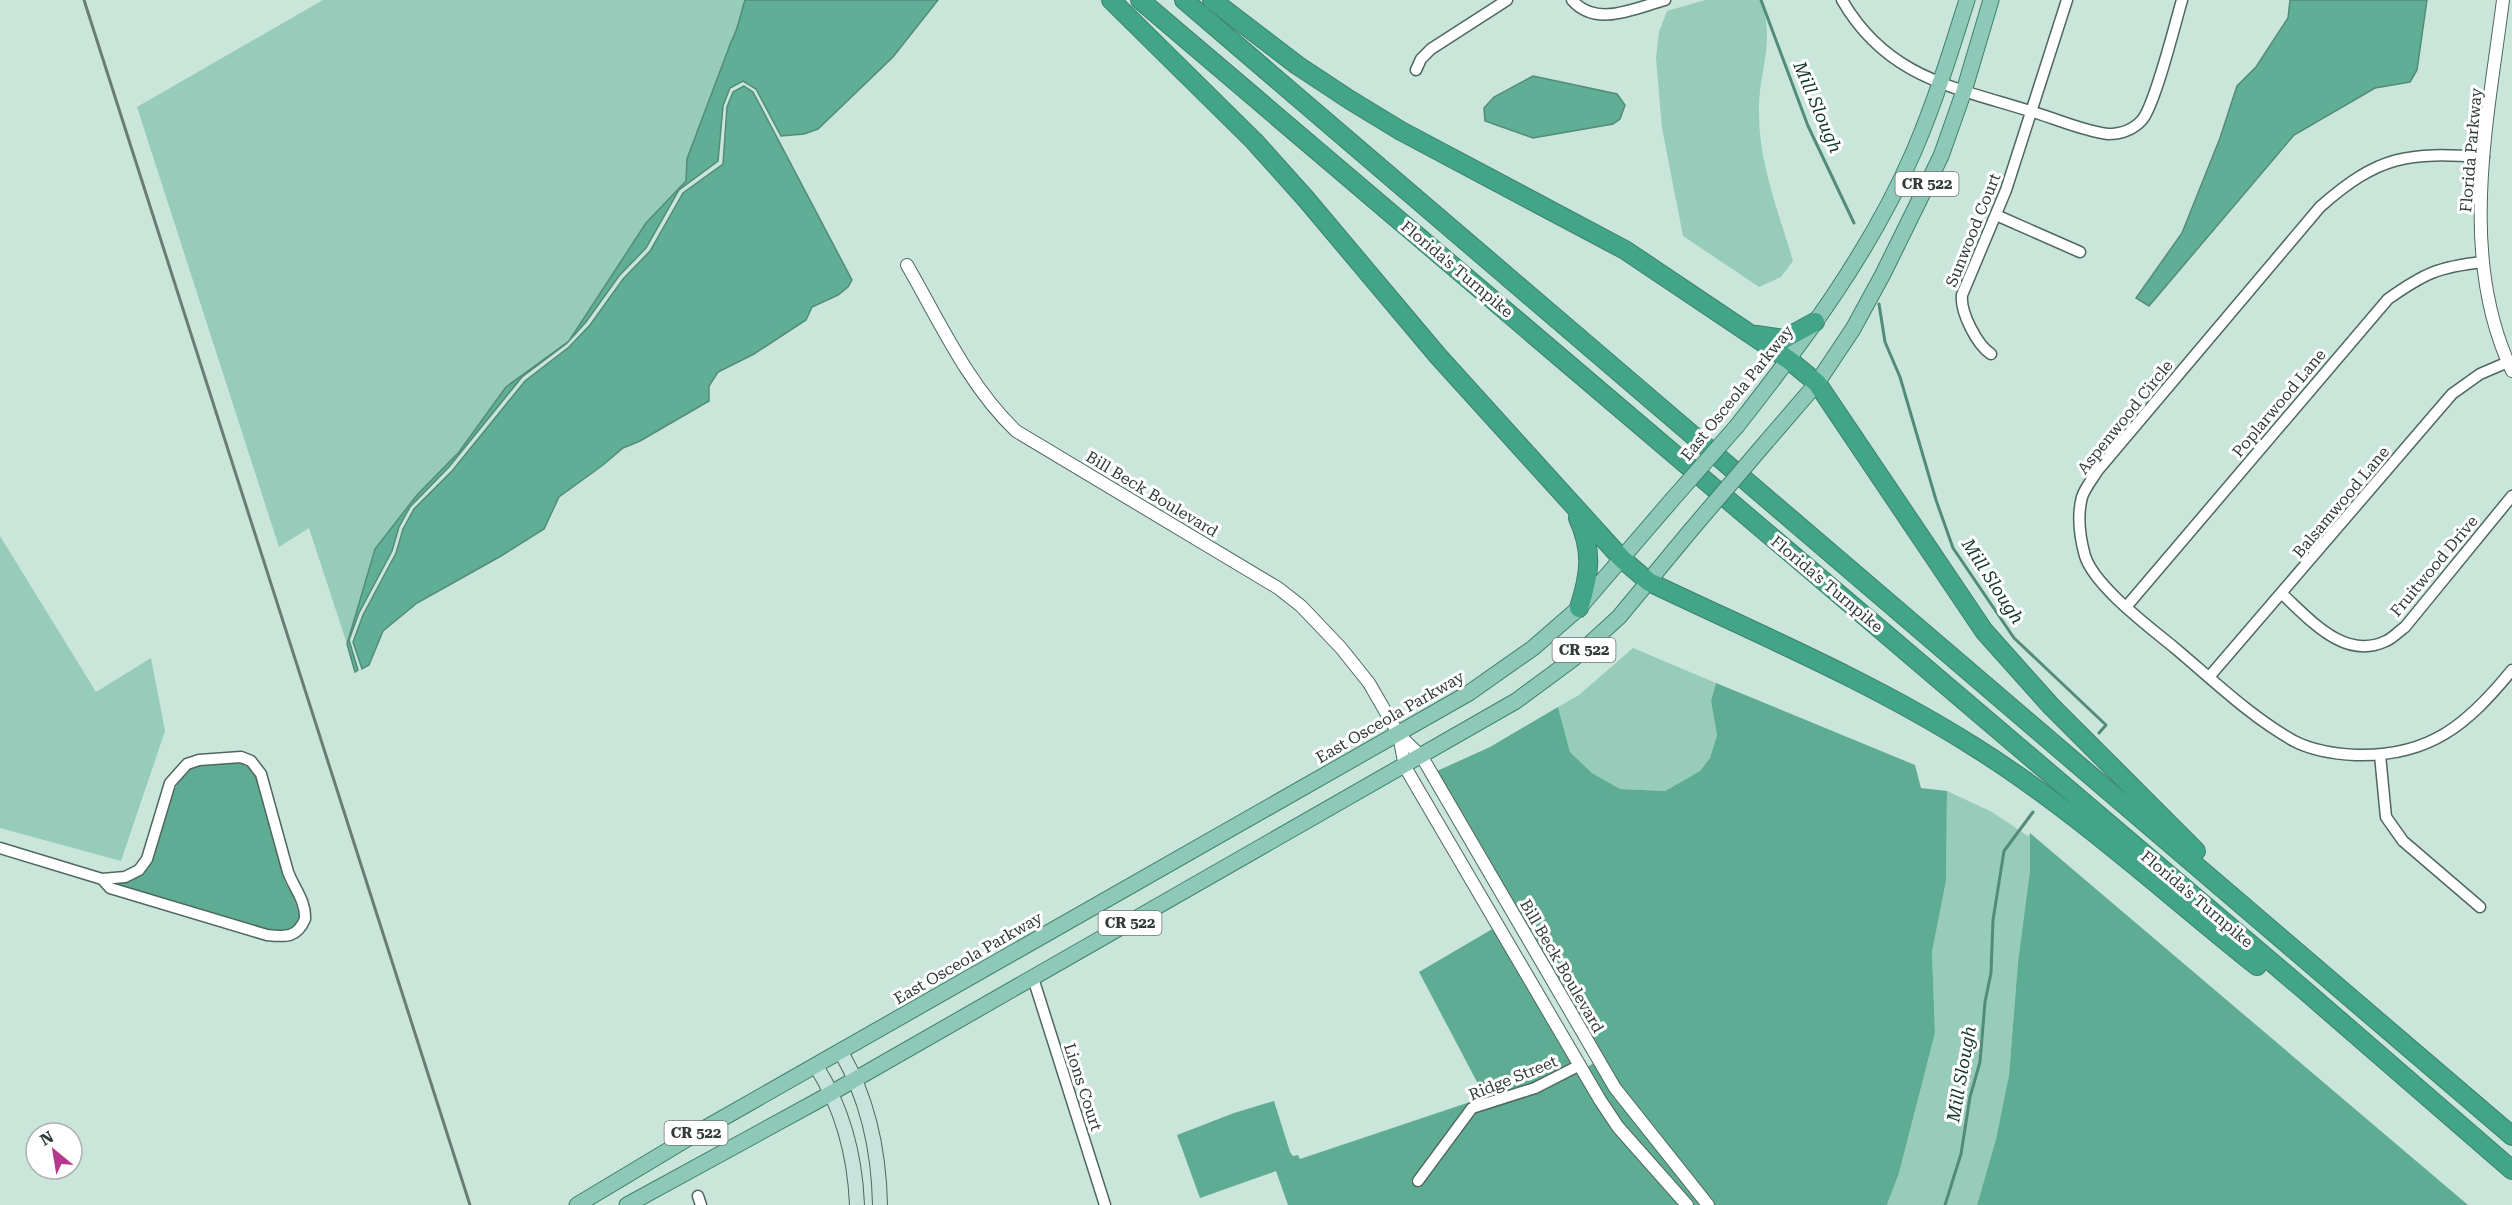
<svg xmlns="http://www.w3.org/2000/svg" width="2512" height="1205" font-family="'Roboto Serif',serif">
  <rect width="100%" height="100%" fill="#cae6db"/>
  <g fill="#96ccb9">
    <path d="M323,0H745C740,15 739,28 731,42L687,159L686,181L646,223L569,341L506,387L459,452L417,496L375,549L347,644L309,528L279,547L137,107Z"/>
    <path d="M1705,0H1761C1776,45 1758,70 1759,114C1759,164 1779,213 1793,261L1781,277L1759,287L1683,236L1662,128L1656,58L1659,32L1667,11Z"/>
    <path d="M0,536L96,692L151,658L165,731L121,861L0,828Z"/>
    <path d="M1633,648L1716,683L1711,701L1717,735L1710,758L1700,771L1665,791L1620,789L1592,773L1570,752L1558,707L1579,695Z"/>
    <path d="M1947,791L1992,812L2028,836L2030,833V870L2018,962L2009,1075L1996,1139L1977,1205H1887L1899,1173L1935,1033L1932,952L1946,881Z"/>
  </g>
  <g fill="#5eac93">
    <path d="M1716,683L1915,765L1921,788L1947,791L1946,881L1932,952L1935,1033L1899,1173L1887,1205H1715L1619,1085L1437,771L1490,747L1558,707L1570,752L1592,773L1620,789L1665,791L1700,771L1710,758L1717,735L1711,701Z"/>
    <path d="M241,763L249,766L256,776L285,882L289,889L291,888L300,917C294,933 282,931 268,930L113,883C131,885 143,876 152,861C159,837 169,782 191,769C204,761 227,763 241,763Z"/>
    <path d="M2030,833L2468,1205H1977L1996,1139L2009,1075L2018,962L2030,870Z"/>
    <path d="M1494,928L1573,1063L1533,1083L1468,1104L1411,1181L1419,1188L1475,1113L1537,1093L1578,1072L1680,1205H1288L1276,1171L1200,1198L1177,1135L1234,1113L1274,1101L1290,1152L1293,1156L1298,1155L1300,1159L1485,1097L1419,972Z"/>
    <path d="M1594,1063L1637,1125L1702,1205H1693L1674,1180L1622,1124L1587,1067Z"/>
  </g>
  <g fill="#60ae95" stroke="#528c79" stroke-width="1.5">
    <path d="M745,0H938L893,57L818,129L804,134L781,136L756,89L743,81L730,88L723,106L718,161L679,190L646,248L619,276L586,322L569,341L566,344L522,377L449,467L410,507L399,527L392,551L359,613L349,640L358,670L355,672L347,644L375,549L417,495L459,452L506,387L569,341L646,223L686,181L687,159L731,42C739,28 740,15 745,0Z"/>
    <path d="M2290,0H2427L2417,70L2410,82L2375,88L2294,135L2149,306L2136,298L2182,233L2220,138L2237,86L2256,67L2288,18Z"/>
    <path d="M1533,76L1617,94L1625,105L1620,119L1613,124L1533,138L1485,121L1484,108L1494,97Z"/>
    <path d="M744,86L753,92L852,280L848,287L838,295L812,307L806,320L754,354L718,372L709,386V401L640,441L623,448L603,465L559,497L544,529L501,556L417,603L383,631L369,665L362,669L353,642L363,615L396,553L403,529L414,509L452,471L525,381L569,347L590,325L623,279L650,251L683,193L723,164L727,107L733,92Z"/>
  </g>
  <g fill="none" stroke-linecap="round" stroke-linejoin="round">
    <g stroke="#528c79" stroke-width="3">
      <path d="M1761,0L1808,126L1854,223"/>
      <path d="M1879,304L1885,342L1900,377L1936,500L1953,548L2014,638L2106,725L2099,733"/>
      <path d="M1945,1205L1961,1154L1970,1097L1980,1062L1985,1002L1991,973L1993,920L2004,851L2033,812"/>
    </g>
    <g stroke="#4f675e" stroke-width="13">
      <g id="minor">
        <path d="M1572,0C1596,28 1635,8 1665,0"/>
        <path d="M1842,0C1887,78 1954,87 2033,112C2057,119 2083,131 2108,134C2121,134 2133,130 2142,120C2155,105 2175,24 2182,0"/>
        <path d="M1416,70L1421,59L1431,49L1507,0"/>
        <path d="M2484,157C2407,152 2379,155 2320,207L2098,470C2093,478 2085,488 2082,497C2077,516 2080,538 2085,556C2095,587 2151,628 2176,649C2214,681 2251,717 2294,741C2313,751 2336,754 2356,755C2430,757 2468,724 2512,670"/>
        <path d="M1996,215L2080,252"/>
        <path d="M1991,354C1977,345 1960,312 1962,295L2006,190L2067,0"/>
        <path d="M2282,594C2310,619 2344,661 2386,641C2393,638 2399,631 2405,627L2512,496"/>
        <path d="M2126,607L2388,299C2425,273 2438,267 2483,262"/>
        <path d="M2209,677L2452,394L2480,374L2508,362"/>
        <path d="M2380,755L2386,817L2403,841L2480,907"/>
        <path d="M0,848L102,879L125,877L139,870L147,859L170,783L187,764L199,760L241,757L251,761L261,774L288,872C294,888 306,901 305,919C297,938 286,937 267,935L110,888L102,879"/>
        <path d="M1033,978L1105,1205"/>
        <path d="M1418,1181L1472,1108L1535,1088L1580,1065"/>
        <path d="M698,1196L701,1205"/>
      </g>
    </g>
    <g stroke="#4f675e" stroke-width="14">
      <g id="tertiary">
        <path d="M2503,0C2488,120 2457,256 2512,371"/>
        <path d="M907,265C940,322 968,385 1016,431L1278,588L1301,606L1341,648L1369,683L1399,735L1422,757L1615,1088L1708,1205"/>
        <path d="M1399,735L1405,767L1600,1100L1618,1127L1687,1205"/>
      </g>
    </g>
    <g stroke="#4f675e" stroke-width="16">
      <g id="secondary">
        <path d="M841,1052C868,1099 879,1151 880,1205"/>
        <path d="M816,1066C843,1109 855,1155 857,1205"/>
      </g>
    </g>
    <g stroke="#3c806c" stroke-width="17">
      <g id="primary">
        <path d="M1737,426C1804,341 1871,251 1914,151C1935,102 1951,51 1967,0"/>
        <path d="M1767,441L1817,383L1853,329L1883,274L1941,156L1964,91L1991,0"/>
        <path d="M577,1205L702,1130L1469,693L1533,648L1579,608L1671,501"/>
        <path d="M627,1205L819,1100L1516,701L1573,659L1619,617L1691,530"/>
      </g>
    </g>
    <g stroke="#3c806c" stroke-width="20">
      <g id="motorway">
        <path d="M1111,0L1254,141L1306,199L1438,356L1622,559L1649,582C1758,634 1870,681 1973,746C2074,809 2164,892 2257,966"/>
        <path d="M1140,0L2302,988L2512,1170"/>
        <path d="M1184,0L2512,1136"/>
        <path d="M1212,0L1297,65L1350,100L1401,131L1625,250L1789,360L1817,383L1984,631L2051,706L2196,851"/>
        <path d="M1756,335L1784,339L1815,322"/>
        <path d="M1578,518C1593,551 1590,574 1579,608"/>
      </g>
    </g>
    <use href="#minor" stroke="#fff" stroke-width="10"/>
    <use href="#tertiary" stroke="#fff" stroke-width="12"/>
    <use href="#secondary" stroke="#c6e4db" stroke-width="14"/>
    <use href="#primary" stroke="#8ec9b8" stroke-width="15"/>
    <use href="#motorway" stroke="#42a588" stroke-width="18"/>
    <path stroke="#6b7c75" stroke-width="3" d="M84,0L470,1205"/>
    <g stroke="#3c806c" stroke-width="17" stroke-linecap="butt">
      <g id="primary-bridge">
        <path d="M1671,501L1737,426"/>
        <path d="M1691,530L1767,441"/>
      </g>
    </g>
    <use href="#primary-bridge" stroke="#8ec9b8" stroke-width="15"/>
  </g>
  <g text-anchor="middle" dominant-baseline="central" stroke-width="6" stroke-linejoin="round" paint-order="stroke">
    <g fill="#fff" stroke="#6f7674" stroke-width="1.5">
      <rect x="1895.5" y="172" width="63" height="24" rx="4.5"/>
      <rect x="1552.5" y="638" width="63" height="24" rx="4.5"/>
      <rect x="1098.5" y="911" width="63" height="24" rx="4.5"/>
      <rect x="664.5" y="1121" width="63" height="24" rx="4.5"/>
    </g>
    <g font-size="15" font-weight="bold" fill="#313c38">
      <text x="1927" y="184">CR 522</text>
      <text x="1584" y="650">CR 522</text>
      <text x="1130" y="923">CR 522</text>
      <text x="696" y="1133">CR 522</text>
    </g>
    <g font-size="16" fill="#313c38" stroke="#fff">
      <text transform="translate(2471 150) rotate(-85)">Florida Parkway</text>
      <text transform="translate(1973 230) rotate(-68)">Sunwood Court</text>
      <text transform="translate(1457 269) rotate(40)">Florida's Turnpike</text>
      <text transform="translate(1737 393) rotate(-51)">East Osceola Parkway</text>
      <text transform="translate(2279 403) rotate(-50)">Poplarwood Lane</text>
      <text transform="translate(2125 417) rotate(-51)">Aspenwood Circle</text>
      <text transform="translate(1152 494) rotate(31)">Bill Beck Boulevard</text>
      <text transform="translate(2341 502) rotate(-50)">Balsamwood Lane</text>
      <text transform="translate(2434 566) rotate(-50)">Fruitwood Drive</text>
      <text transform="translate(1827 584) rotate(40)">Florida's Turnpike</text>
      <text transform="translate(1390 717) rotate(-30)">East Osceola Parkway</text>
      <text transform="translate(2197 899) rotate(40)">Florida's Turnpike</text>
      <text transform="translate(968 958) rotate(-30)">East Osceola Parkway</text>
      <text transform="translate(1562 966) rotate(60)">Bill Beck Boulevard</text>
      <text transform="translate(1513 1078) rotate(-22)">Ridge Street</text>
      <text transform="translate(1083 1087) rotate(72)">Lions Court</text>
    </g>
    <g font-size="18" font-style="italic" fill="#11362b" stroke="#fff">
      <text transform="translate(1818 107) rotate(67)">Mill Slough</text>
      <text transform="translate(1993 581) rotate(57)">Mill Slough</text>
      <text transform="translate(1961 1074) rotate(-80)">Mill Slough</text>
    </g>
  </g>
  <g transform="translate(54 1151) rotate(330)"><circle r="28" fill="#ffffff" stroke="#adb1af" stroke-width="1.5"/>
  <path d="M0-4.5L10 22L0 15L-10 22Z" fill="#b3398c"/>
  <text y="-9" font-size="16" font-weight="bold" text-anchor="middle" fill="#313c38">N</text>
  </g>
</svg>
